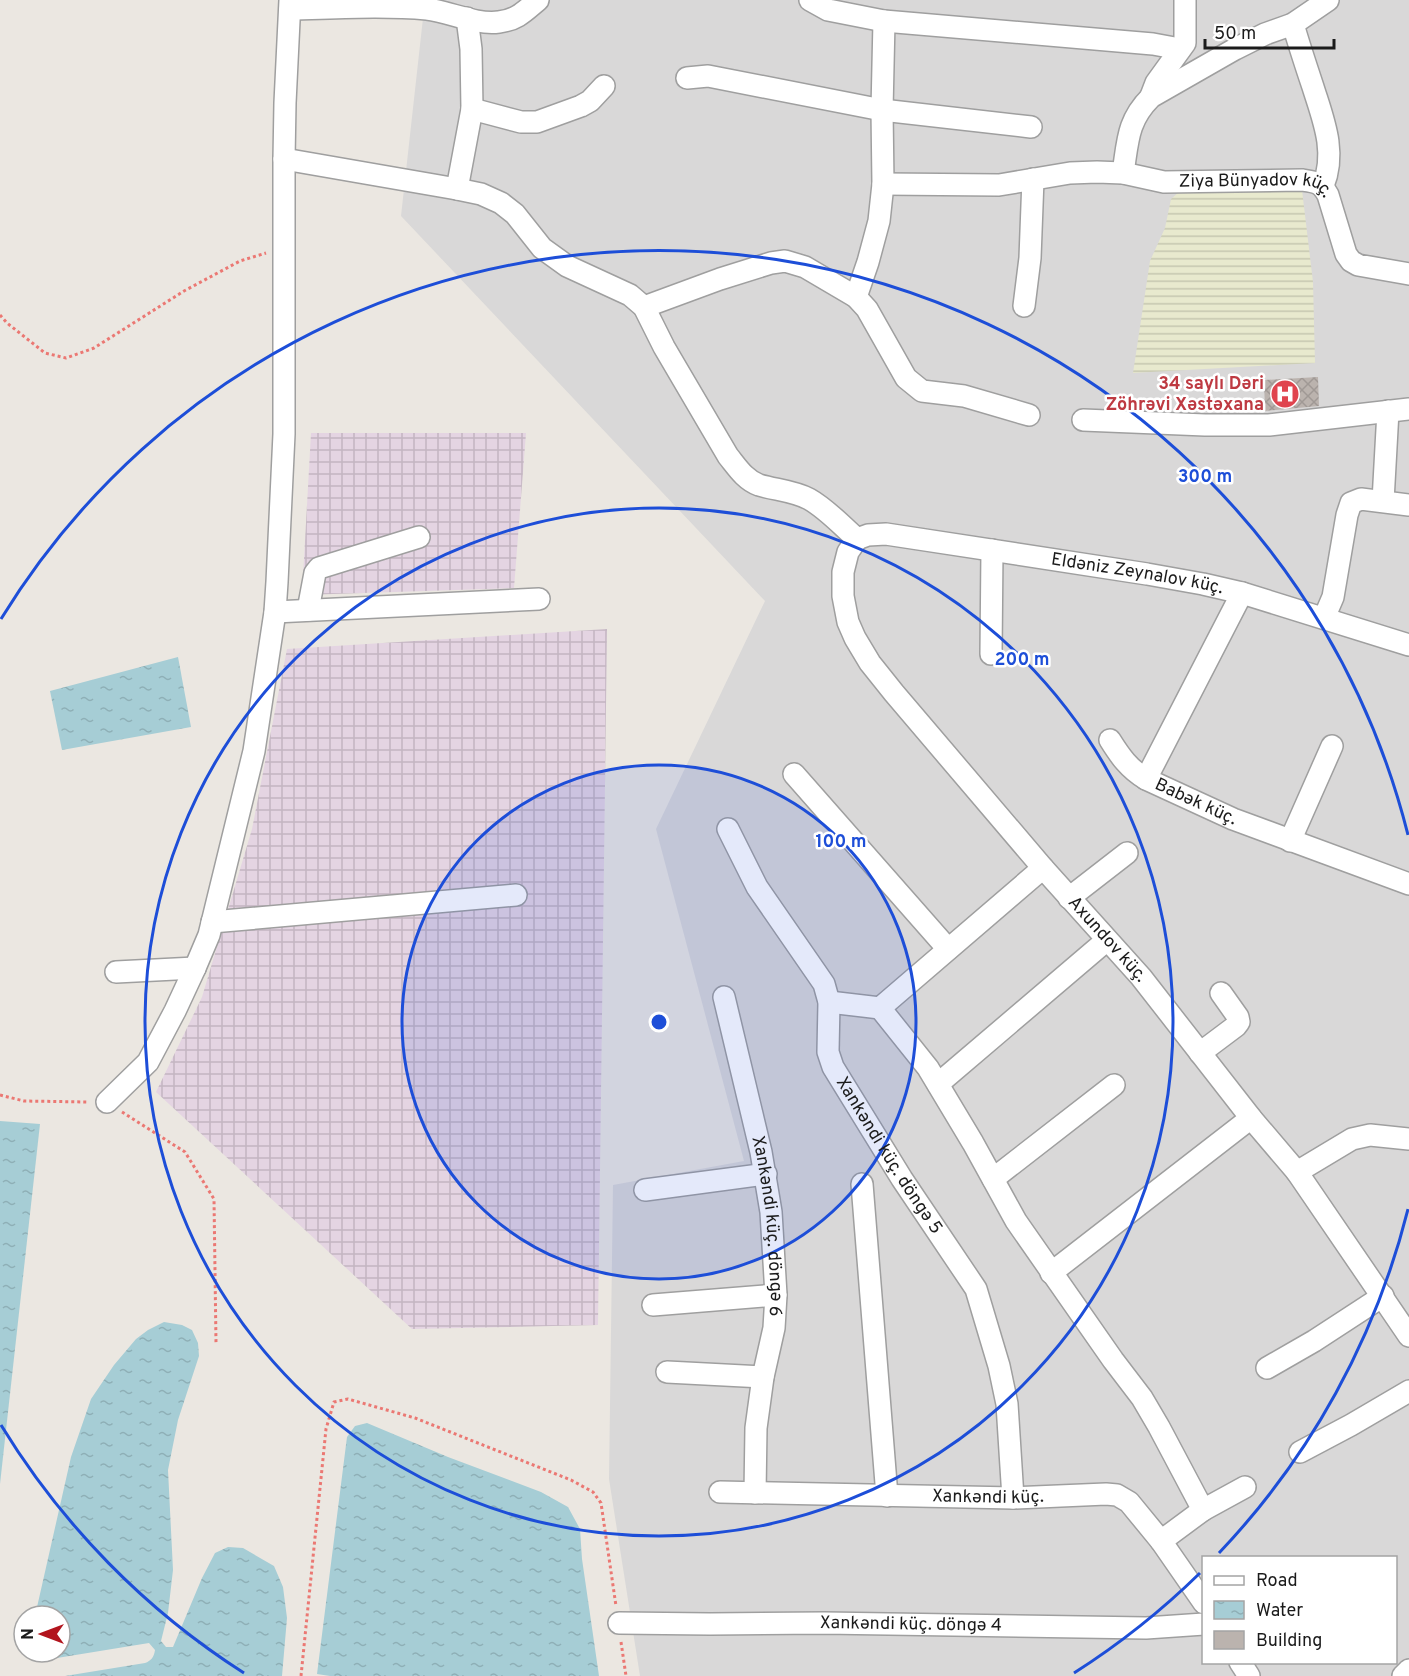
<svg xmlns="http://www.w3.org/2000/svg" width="1409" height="1676" font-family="Overpass,sans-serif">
  <defs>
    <pattern id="industrial-grid" width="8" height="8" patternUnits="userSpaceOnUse" patternTransform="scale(1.5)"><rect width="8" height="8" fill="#e4d4e2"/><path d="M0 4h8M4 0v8" fill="none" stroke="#c3b5c1"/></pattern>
    <pattern id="farmland-rules" width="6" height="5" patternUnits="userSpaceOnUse" patternTransform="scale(1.5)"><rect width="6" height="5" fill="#e8e9ce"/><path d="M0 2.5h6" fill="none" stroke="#c6c7b0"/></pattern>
    <pattern id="water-ripples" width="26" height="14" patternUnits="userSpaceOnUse" patternTransform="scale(1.5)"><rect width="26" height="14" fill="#a6cdd5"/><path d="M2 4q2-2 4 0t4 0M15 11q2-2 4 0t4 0" fill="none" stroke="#8eafb6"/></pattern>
    <pattern id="building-cross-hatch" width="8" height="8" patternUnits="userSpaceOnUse" patternTransform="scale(1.5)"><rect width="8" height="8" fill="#bbb3ae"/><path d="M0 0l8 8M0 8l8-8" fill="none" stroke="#a09995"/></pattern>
  </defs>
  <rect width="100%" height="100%" fill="#ebe7e1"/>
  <path fill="#d9d8d8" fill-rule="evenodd" d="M425,0H1409V1676H640L609,1479L613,1185L744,1161L656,829L765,601L401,216ZM1204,1558H1396V1662H1204Z"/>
  <g fill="url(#industrial-grid)">
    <path d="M311,433H526L514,588L302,595Z"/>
    <path d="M607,629L598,1325L412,1329L156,1092L202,997L252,829L287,649Z"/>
  </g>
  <path fill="url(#farmland-rules)" d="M1302,190L1313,282L1315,363L1133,373L1150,261L1165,228L1171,199L1179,192Z"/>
  <g fill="url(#water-ripples)">
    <path d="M178,657L191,727L62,750L50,691Z"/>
    <path d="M0,1121L40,1124L0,1484Z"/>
    <path d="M164,1322L182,1325L192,1330L198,1343L199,1356L178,1420L168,1470L173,1570L168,1613L161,1641L166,1647H173L202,1578L215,1553L228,1547L243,1548L274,1566L283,1587L287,1618L282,1676H65L145,1663C151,1661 154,1657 155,1650L149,1643L57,1658L49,1656L42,1652H60V1616H35L71,1457L91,1399L114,1365L136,1339L148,1330Z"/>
    <path d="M367,1423L448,1457L541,1492L568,1507L580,1529L582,1559L599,1676H330L317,1674L347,1437L355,1426Z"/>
  </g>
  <path fill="url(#building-cross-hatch)" d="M1318,377L1319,406L1265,411L1264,380Z"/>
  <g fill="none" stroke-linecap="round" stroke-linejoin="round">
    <g stroke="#9f9f9f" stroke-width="24">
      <g id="minor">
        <path d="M810,0L828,10L884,21L1153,44L1180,49"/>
        <path d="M290,9C336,8 382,5 427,9C451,12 475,25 499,22C517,20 525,11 538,0"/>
        <path d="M1293,24C1299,45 1306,66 1313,87C1323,119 1337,152 1323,186"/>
        <path d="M687,78L708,76L882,110L1031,127"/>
        <path d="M1151,96L1156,83L1185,43V0"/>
        <path d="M472,109L521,122H537L581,106L590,101L604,86"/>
        <path d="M284,159L457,189L481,194L501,203L515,214L542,248L567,266L630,295L644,307L664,347L728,456C737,467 745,480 759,485C776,490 794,491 809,499C827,509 842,526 857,539"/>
        <path d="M1123,173C1128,141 1127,121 1151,97L1235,49L1265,34L1293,24L1328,0"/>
        <path id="s1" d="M883,184L999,185L1070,173L1097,172L1123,173L1164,182L1302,180C1316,182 1321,182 1328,195L1346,254L1351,261L1358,265L1409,274"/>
        <path d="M457,189L472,109L471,49L467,18"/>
        <path d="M856,297L868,262L879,221L883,184L882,110L884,21"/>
        <path d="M1024,306L1030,258L1033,179"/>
        <path d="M644,307L720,279L771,263L785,261L805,267L856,297L867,309L906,378L922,391L964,396L1029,415"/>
        <path d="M1083,420L1205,425H1269L1409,409"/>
        <path d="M1383,501L1388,411"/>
        <path id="s2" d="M857,539L848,552L843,572V596L848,622L855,638L870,663L894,693L1043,868L1141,977L1251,1118L1297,1172L1409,1336"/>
        <path id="s3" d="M857,539L868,535L886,534L1147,574L1203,584L1242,593L1409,645"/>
        <path id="s4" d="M1242,593L1146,779L1233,819L1409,884"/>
        <path d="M308,610L315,573L319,568L419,537"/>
        <path d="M275,612L539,599"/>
        <path d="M1324,618L1333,597L1347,515L1351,503L1361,499L1409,505"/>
        <path d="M991,654L992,550"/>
        <path d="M1110,740C1120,756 1129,769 1146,779"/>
        <path d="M794,774L948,949"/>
        <path id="s5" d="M728,829L757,887L824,984L829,1002L828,1052L833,1067L902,1179L976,1289L999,1366L1007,1404L1013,1498"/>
        <path d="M1290,841L1332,746"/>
        <path d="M1069,898L1127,853"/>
        <path d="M212,922L516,895"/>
        <path d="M116,972L195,968"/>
        <path id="s6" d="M724,997L761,1152L771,1212L776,1295L774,1328L763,1377L756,1428L755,1493"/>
        <path d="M829,1002L880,1008L928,1068L973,1143L1016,1221L1113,1360L1142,1398L1159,1427L1203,1510L1161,1541"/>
        <path d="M880,1008L1043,868"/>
        <path d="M1200,1053L1236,1026L1239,1022L1238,1017L1221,993"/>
        <path d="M938,1084L1107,940"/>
        <path d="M107,1102L148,1062L175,1011L195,968L209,935L254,751L275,612L277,582L284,434V159L285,103L290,0"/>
        <path d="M1297,1172L1352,1139L1370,1135L1409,1139"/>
        <path d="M993,1179L1114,1085"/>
        <path d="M862,1184L887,1496"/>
        <path d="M645,1190L766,1174"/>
        <path d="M1051,1273L1251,1118"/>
        <path d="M653,1305L776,1295"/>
        <path d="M1267,1368L1314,1341L1383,1296"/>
        <path d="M667,1372L763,1377"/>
        <path d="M1300,1452L1351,1425L1409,1391"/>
        <path id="s7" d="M720,1492L1013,1498L1106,1494L1117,1495L1129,1502L1161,1541L1204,1603"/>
        <path d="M1203,1510L1245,1487"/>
        <path id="s8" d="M619,1623L710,1624L824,1623L1146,1628L1204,1624"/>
        <path d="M1240,1662L1249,1676"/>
        <path d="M1403,1676L1409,1670"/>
      </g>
    </g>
    <g stroke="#eb7873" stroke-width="3" stroke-dasharray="3 3" stroke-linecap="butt">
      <path d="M0,315L7,323L45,353L66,358L94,348L184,291L240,261L266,253"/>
      <path d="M0,1095L24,1101L88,1102"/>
      <path d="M122,1112L185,1152L214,1199L216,1343"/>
      <path d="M621,1642L626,1676"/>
      <path d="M301,1676L326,1429L334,1402L348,1399L415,1418L571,1480L593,1492L601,1503L616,1606"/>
    </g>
    <use href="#minor" stroke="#fff" stroke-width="21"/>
  </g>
  <circle cx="659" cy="1022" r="257" fill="#1d4ed8" fill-opacity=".12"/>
  <g fill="none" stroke="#1d4ed8" stroke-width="3">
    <circle cx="659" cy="1022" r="257"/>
    <circle cx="659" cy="1022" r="514"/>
    <path d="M1408 1209A772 772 0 0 1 1219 1553M1200 1573A772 772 0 0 1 1074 1673M244 1673A772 772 0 0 1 1 1425M1 619A772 772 0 0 1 1408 835"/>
  </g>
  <defs>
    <g id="hospital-disc" transform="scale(1.5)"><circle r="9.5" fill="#e0444e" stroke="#fff"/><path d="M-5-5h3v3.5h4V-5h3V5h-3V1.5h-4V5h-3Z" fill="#fff"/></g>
  </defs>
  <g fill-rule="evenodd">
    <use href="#hospital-disc" x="1285" y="394"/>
  </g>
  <g text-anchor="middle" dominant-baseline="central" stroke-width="5" stroke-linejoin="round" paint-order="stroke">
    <g font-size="18" fill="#1b1b1b" stroke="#fff">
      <text stroke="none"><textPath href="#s1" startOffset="376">Ziya Bünyadov küç.</textPath></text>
      <text stroke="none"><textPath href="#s3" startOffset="284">Eldəniz Zeynalov küç.</textPath></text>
      <text stroke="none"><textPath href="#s4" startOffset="264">Babək küç.</textPath></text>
      <text stroke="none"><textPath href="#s2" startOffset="498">Axundov küç.</textPath></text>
      <text stroke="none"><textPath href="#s5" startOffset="372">Xankəndi küç. döngə 5</textPath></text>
      <text stroke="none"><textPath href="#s6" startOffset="234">Xankəndi küç. döngə 6</textPath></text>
      <text stroke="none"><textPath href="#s7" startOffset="268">Xankəndi küç.</textPath></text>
      <text stroke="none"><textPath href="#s8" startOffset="292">Xankəndi küç. döngə 4</textPath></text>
    </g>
    <g font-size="18" font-weight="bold" fill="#be3a42" stroke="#fff" text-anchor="end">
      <text x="1264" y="384">34 saylı Dəri<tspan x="1264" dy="21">Zöhrəvi Xəstəxana</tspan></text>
    </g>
  </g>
  <circle cx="659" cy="1022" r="9" fill="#1d4ed8" stroke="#fff" stroke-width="3"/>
  <g font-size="18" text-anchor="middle" font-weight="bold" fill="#1d4ed8" stroke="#fff" stroke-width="5" stroke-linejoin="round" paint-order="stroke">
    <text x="1205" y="482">300 m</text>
    <text x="1022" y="665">200 m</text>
    <text x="841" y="847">100 m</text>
  </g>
  <rect x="1202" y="1556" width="195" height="108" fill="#ffffff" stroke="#a4a4a4" stroke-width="1.5"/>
  <rect x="1214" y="1576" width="30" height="9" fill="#ffffff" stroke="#a4a4a4" stroke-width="1.5"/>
  <text x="1256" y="1586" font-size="18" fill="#1b1b1b">Road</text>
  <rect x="1214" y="1601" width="30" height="18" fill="url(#water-ripples)" stroke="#a4a4a4" stroke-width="1.5"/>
  <text x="1256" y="1616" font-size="18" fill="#1b1b1b">Water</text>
  <rect x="1214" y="1631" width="30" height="18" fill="#bbb3ae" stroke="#a4a4a4" stroke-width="1.5"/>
  <text x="1256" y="1646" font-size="18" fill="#1b1b1b">Building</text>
  <g transform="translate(42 1634) rotate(270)"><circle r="28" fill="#ffffff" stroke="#a4a4a4" stroke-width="1.5"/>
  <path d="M0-4.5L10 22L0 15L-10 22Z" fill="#b2141d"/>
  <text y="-9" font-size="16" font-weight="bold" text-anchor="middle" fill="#1b1b1b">N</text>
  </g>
  <path d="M1205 39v9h129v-9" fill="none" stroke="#1b1b1b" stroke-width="3"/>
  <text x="1214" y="39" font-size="18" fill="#1b1b1b" stroke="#ffffff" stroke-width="4.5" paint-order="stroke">50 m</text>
</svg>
